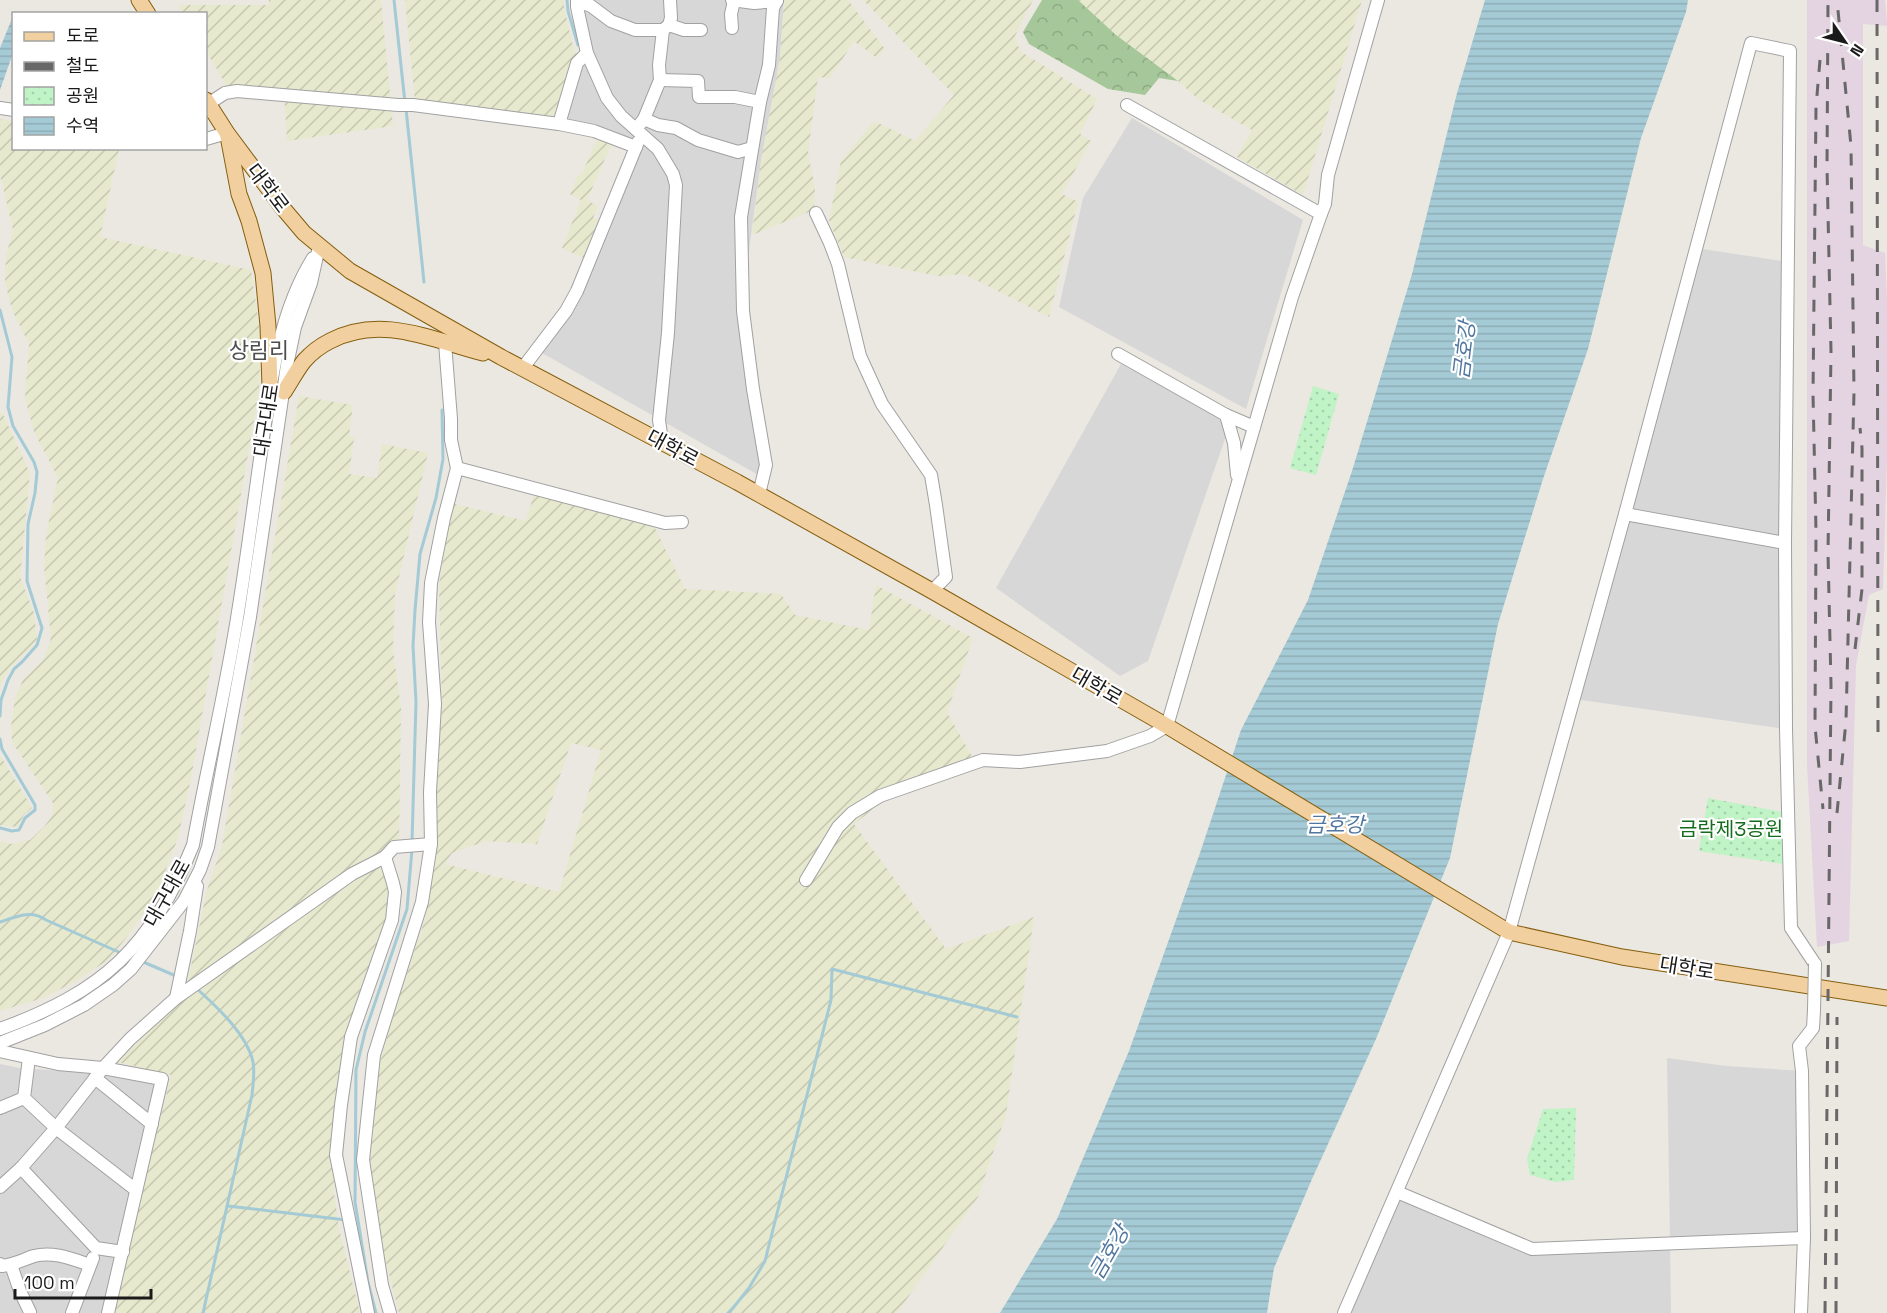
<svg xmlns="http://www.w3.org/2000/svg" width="1887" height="1313" font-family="'Space Grotesk','Noto Sans KR',sans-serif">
  <defs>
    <pattern id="farmland-furrows" width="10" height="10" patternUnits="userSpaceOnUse" patternTransform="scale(1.5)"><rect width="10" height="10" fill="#e6e9cd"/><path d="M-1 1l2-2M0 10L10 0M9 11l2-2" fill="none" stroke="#c5c7af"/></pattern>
    <pattern id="forest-crowns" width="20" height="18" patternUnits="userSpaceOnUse" patternTransform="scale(1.5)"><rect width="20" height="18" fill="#a6c799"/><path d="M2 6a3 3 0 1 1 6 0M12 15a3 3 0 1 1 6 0" fill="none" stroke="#8eaa83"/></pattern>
    <pattern id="park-dots" width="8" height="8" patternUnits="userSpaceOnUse" patternTransform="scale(1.5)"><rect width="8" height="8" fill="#c0f3c5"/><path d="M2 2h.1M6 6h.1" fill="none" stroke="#a4d0a9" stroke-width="1.8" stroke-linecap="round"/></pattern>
    <pattern id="water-rules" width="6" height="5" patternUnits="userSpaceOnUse" patternTransform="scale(1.5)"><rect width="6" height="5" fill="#a4cad5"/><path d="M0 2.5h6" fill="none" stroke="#8dadb6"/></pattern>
  </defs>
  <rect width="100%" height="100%" fill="#ebe8e1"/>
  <g fill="#d8d7d7">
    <path d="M582,0H784L780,58L761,161L746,273L753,361L767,480L542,353L582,289L641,147L567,121L580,68L592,53Z"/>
    <path d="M1132,118L1303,220L1246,409L1059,307L1083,198Z"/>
    <path d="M1696,248L1788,262L1786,729L1574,699Z"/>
    <path d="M1121,364L1221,419L1227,433L1148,661L1120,676L996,588Z"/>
    <path d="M1667,1058L1726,1066L1802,1071L1804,1238L1670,1243L1671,1313H1344L1397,1192L1531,1249L1670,1243Z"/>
    <path d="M0,1064L19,1068L92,1073L157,1085L103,1313H0Z"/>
  </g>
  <path fill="#e4d3e0" d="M1807,0H1885L1887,24V26L1863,24V245L1885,253L1887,301V457L1883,589L1869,595L1856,665L1849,941L1817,947L1807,764Z"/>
  <g fill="url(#farmland-furrows)" fill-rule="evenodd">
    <path d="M269,0H381L393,126L287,141L284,94L227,86L206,51V14L183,13L177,5H269Z"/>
    <path d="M405,0H564V7L574,51L578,55L558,118L415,101Z"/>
    <path d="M784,0H848L885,49L877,58L854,41L830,78L818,77L808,153L815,188L814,210L752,235L761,161L780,58Z"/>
    <path d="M863,0H1033L1015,36L1020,51L1097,99L1080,134L1091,141L1062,194L1078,202L1049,317L964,274L938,276L844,257L829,220L841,161L874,121L915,141L954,95Z"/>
    <path d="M1078,0H1362L1303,195L1237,157L1252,130L1198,99L1178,81L1116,35Z"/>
    <path d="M1,119L13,121L14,148L119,149L100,237L251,270L260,332V358L259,392L191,778L178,838L156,895L127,937L108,960L76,981L43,998L0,1011V841L11,844L30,840L44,827L52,816L53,803L12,742L11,727L15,698L23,680L43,660L51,638L44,566L46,535L58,478L34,432L25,398L29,344L12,310L5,282L6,256L13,230L0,174V123Z"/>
    <path d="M597,139L611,145L587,200L598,206L593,218L600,220L584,258L562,248L581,200L570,194L578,175L582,174Z"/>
    <path d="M299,396L353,405L349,435L354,438L349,474L377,478L382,444L428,453L395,594L393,649L401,708L399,841L389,846L374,857L388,883L389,909L347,1034L333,1154L334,1193L339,1229L360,1313H112L171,1075L117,1062L185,995L207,890L222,846Z"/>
    <path d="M2,412L30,473L20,577L34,613L37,639L30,648L9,669L3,680L0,688V413Z"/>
    <path d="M535,491L653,524L685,589L781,594L795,615L869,630L876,585L973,638L947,712L978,767L889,797L854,824L946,949L1034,917L1006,1115L978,1197L897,1313H399L374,1215L368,1157L380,1062L396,1007L425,919L433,844L434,797L442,705L439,585L451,503L526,521ZM571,743L601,750L559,892L445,864L452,853L486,841L537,844Z"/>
    <path d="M0,755L32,808L24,815L17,827L0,825Z"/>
  </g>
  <path fill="url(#forest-crowns)" d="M1042,0H1078L1116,35L1178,81L1159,78L1145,95L1108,89L1029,44L1023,32Z"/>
  <g fill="url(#park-dots)">
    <path d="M1313,386L1339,394L1316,475L1290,468Z"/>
    <path d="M1708,798L1788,813L1790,865L1699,851Z"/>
    <path d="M1576,1108L1574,1180L1555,1182L1530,1175L1527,1159L1543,1109Z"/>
  </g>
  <g fill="url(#water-rules)">
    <path d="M1485,0H1688L1686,12L1641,138L1588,349L1543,479L1498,624L1450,858L1376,1039L1312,1179L1274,1268L1267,1313H1000L1057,1219L1129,1051L1200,853L1241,730L1308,600L1352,471L1412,274L1457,93Z"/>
    <path d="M13,16V53L0,90V48Z"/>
  </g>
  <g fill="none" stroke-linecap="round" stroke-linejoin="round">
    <g stroke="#a4cad5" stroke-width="3">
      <path d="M394,0L405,103"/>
      <path d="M567,0L568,11L578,45"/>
      <path d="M406,109L424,282"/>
      <path d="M0,310L12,357L8,407L13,426L34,462L37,472L35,493L28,524L27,581L42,628L37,645L22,662L14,669L8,680L1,700L0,716"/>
      <path d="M0,739L2,749L35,805V810L25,818L19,830L12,831L0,828"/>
      <path d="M412,842L416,702L413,646L415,610L420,554L436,498L443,459L442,410"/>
      <path d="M0,922C15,917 31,909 46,920L121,953"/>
      <path d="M141,961L176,976"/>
      <path d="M195,987C215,1005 247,1034 253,1062C255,1072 253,1085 252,1095L203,1313"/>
      <path d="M228,1206L346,1220"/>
      <path d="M376,1313L368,1282L355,1202L356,1070L365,1032L407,909L412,849"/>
      <path d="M729,1313L749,1288L765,1261L831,1000L832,969L1017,1017"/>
    </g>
    <g stroke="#a1a1a1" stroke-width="14">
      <g id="minor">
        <path d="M577,0V7L587,53L607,98L621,116L658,149L673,174L676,185L668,333L659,420L662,441"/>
        <path d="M732,0L754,3L777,1"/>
        <path d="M577,1L591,6L611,21L635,30H663"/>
        <path d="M669,25L684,30H701"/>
        <path d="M732,28L731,14L734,1"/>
        <path d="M660,80L698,81L699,97H735L760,102"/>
        <path d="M208,104L225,93L237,91L398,105H413L559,124L594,131L636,147"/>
        <path d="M0,108L14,110"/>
        <path d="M644,119L658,125L676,128L698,140L738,152L752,148"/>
        <path d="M559,124L577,63L587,53"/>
        <path d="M636,129L644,119L660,80L659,65L663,30L669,25L671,18L670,0"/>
        <path d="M206,139L227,133"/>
        <path d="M816,213L830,243L838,264L860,356L882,404L931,475L936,505L946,577L932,591"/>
        <path d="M1321,214L1325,204L1328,175L1378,0"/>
        <path d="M1118,354L1226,415L1254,427"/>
        <path d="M522,369L566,311L577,291L638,142"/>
        <path d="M1226,415L1234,443L1237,475"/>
        <path d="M457,468L665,523L682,522"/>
        <path d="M759,494L766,465L753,389L743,311L741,217L760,102L769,65L773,8L777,0"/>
        <path d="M1625,514L1785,543"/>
        <path d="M806,880L838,827L852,813L880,796L983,760L1020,762L1107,751L1150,736L1167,726L1292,297L1321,214L1127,105"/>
        <path d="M176,998L190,931L197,886"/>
        <path d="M0,1029C103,992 152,946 193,845C207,767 226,690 238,612C247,557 254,501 262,445C271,382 278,314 313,258"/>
        <path d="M0,1043L45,1025L84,1005L113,985L131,969L184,901L200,870L208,847L250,617L287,365L295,327L311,283L319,247"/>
        <path d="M0,1051L58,1064L103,1068L162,1079L108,1313"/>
        <path d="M29,1058L24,1098L56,1128L136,1190"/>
        <path d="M95,1078L152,1124"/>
        <path d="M0,1108L24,1098"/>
        <path d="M21,1168L96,1248L123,1252"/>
        <path d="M0,1187L21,1168L56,1128L103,1068L130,1039L176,998L352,874L385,857L394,847L431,844"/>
        <path d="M1397,1192L1532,1249L1804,1238"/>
        <path d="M0,1264L2,1266C16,1264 22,1260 34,1256C53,1251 72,1259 90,1265"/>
        <path d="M11,1265L20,1291L30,1312"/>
        <path d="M72,1313L93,1258"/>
        <path d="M368,1313L336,1155L341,1105L351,1037L392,920L395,892L393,883L385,857"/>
        <path d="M390,1313L382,1285L363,1160L374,1055L422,902L431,844L430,792L435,704L429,622L431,583L444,518L457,468L451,440V419L445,343"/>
        <path d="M1344,1313L1509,932L1625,514L1751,43L1790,51L1785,543L1786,729L1791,928L1815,964"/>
        <path d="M1801,1313L1804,1238L1802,1071L1799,1046L1813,1028L1814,1010"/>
      </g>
    </g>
    <g stroke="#845e0d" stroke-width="17">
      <g id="major">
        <path d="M139,0L148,14"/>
        <path d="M206,100L227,133L282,207L304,233L350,271L501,357L737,482L932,591L1167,726L1509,932L1622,957L1887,998"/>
        <path d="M228,136L239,194L249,221L263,273L268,326L270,387"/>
        <path d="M284,392C291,381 297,370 304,361C312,352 320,346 330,341C381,314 432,340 483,353"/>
      </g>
    </g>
    <use href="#minor" stroke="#fff" stroke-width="12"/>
    <use href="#major" stroke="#f2cf9f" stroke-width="15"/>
    <g stroke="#686868" stroke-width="3" stroke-dasharray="12 12" stroke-linecap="butt">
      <path d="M1877,0L1878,734"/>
      <path d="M1820,60L1816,107L1813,394L1816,531L1815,726L1823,809"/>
      <path d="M1855,649L1862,589V448L1860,428"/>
      <path d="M1837,813L1846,721L1854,392L1851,146L1837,0"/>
      <path d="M1825,1313L1831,685L1828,553L1831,352L1827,167L1828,0"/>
      <path d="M1836,1313L1837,1017"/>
    </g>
    <g stroke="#a1a1a1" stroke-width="14" stroke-linecap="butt">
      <path id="minor-bridge" d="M1814,1010L1815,964"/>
    </g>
    <use href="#minor-bridge" stroke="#fff" stroke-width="12"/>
  </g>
  <g text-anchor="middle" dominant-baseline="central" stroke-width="4.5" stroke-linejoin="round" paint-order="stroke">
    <g font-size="20" fill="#1a1a1a" stroke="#fff">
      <text transform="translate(268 188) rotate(53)">대학로</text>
      <text transform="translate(266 420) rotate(-81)">대구대로</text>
      <text transform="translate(673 448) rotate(28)">대학로</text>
      <text transform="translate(1097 686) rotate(30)">대학로</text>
      <text transform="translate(167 893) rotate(-61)">대구대로</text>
      <text transform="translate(1687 968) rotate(9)">대학로</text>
    </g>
    <g font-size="20" fill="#146c1d" stroke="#fff">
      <text x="1731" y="829">금락제3공원</text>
    </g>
    <g font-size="21" font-style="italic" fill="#5177a0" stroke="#fff">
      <text transform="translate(1464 350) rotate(-83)">금호강</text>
      <text x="1335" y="824">금호강</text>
      <text transform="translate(1109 1252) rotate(-60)">금호강</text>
    </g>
    <g font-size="22" fill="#4d4d4d" stroke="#fff">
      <text x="259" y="350">상림리</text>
    </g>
  </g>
  <rect x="12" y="12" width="195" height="138" fill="#ffffff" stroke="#a3a3a3" stroke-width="1.5"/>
  <rect x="24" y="32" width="30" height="9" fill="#f2cf9f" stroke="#a3a3a3" stroke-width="1.5"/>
  <text x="66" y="42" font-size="18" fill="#1a1a1a">도로</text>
  <rect x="24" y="62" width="30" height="9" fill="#686868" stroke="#a3a3a3" stroke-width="1.5"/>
  <text x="66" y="72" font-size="18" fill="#1a1a1a">철도</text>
  <rect x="24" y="87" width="30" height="18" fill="url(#park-dots)" stroke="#a3a3a3" stroke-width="1.5"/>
  <text x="66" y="102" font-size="18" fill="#1a1a1a">공원</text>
  <rect x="24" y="117" width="30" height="18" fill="url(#water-rules)" stroke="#a3a3a3" stroke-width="1.5"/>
  <text x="66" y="132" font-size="18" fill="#1a1a1a">수역</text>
  <g transform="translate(1845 42) rotate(125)" stroke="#ffffff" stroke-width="4.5" paint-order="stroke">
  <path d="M0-4.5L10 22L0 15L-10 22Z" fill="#1a1a1a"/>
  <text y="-9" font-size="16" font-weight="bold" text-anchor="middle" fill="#1a1a1a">N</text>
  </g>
  <path d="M15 1289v9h136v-9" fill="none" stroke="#1a1a1a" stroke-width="3"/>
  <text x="24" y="1289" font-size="18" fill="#1a1a1a" stroke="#ffffff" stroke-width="4.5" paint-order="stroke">100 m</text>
</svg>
